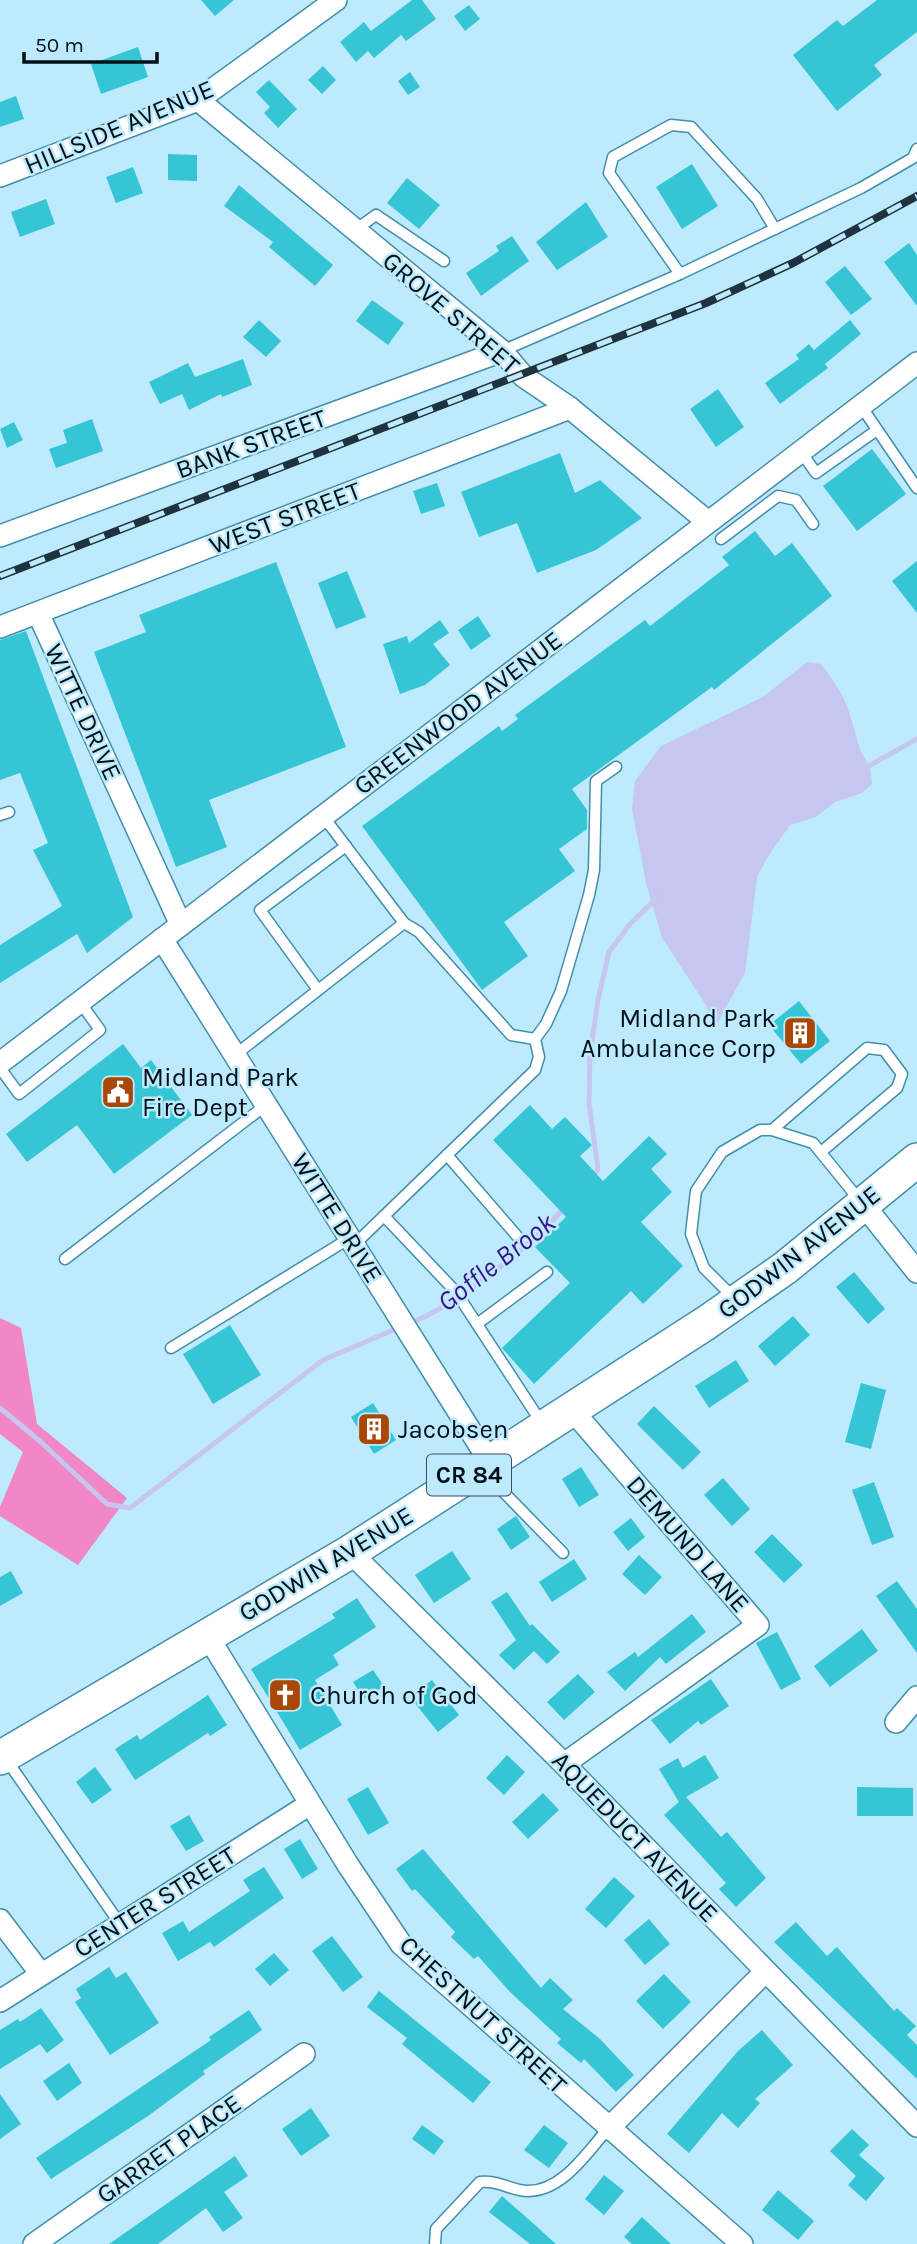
<svg xmlns="http://www.w3.org/2000/svg" width="917" height="2244" font-family="Karla,sans-serif">
  <rect width="100%" height="100%" fill="#beeafd"/>
  <path fill="#f187c4" d="M0,1318L21,1328L37,1424L127,1498L78,1565L0,1516V1507L23,1452L0,1434Z"/>
  <path fill="#c6c6f0" d="M807,662L821,664C846,696 848,706 858,743C863,761 871,761 872,784L862,793L835,802L816,817L790,825L767,858L757,877L745,973L714,1029L706,1005L662,938L646,883L632,809L635,781L661,746L763,697Z"/>
  <g fill="none" stroke-linecap="round" stroke-linejoin="round">
    <g stroke="#c6c6f0" stroke-width="5">
      <path d="M865,768L917,739"/>
      <path d="M591,1177L598,1169L589,1103L590,1054L598,1000L609,952L631,923L657,898"/>
      <path d="M410,1323C456,1306 532,1245 564,1208"/>
      <path d="M0,1408L41,1442L107,1504L130,1508L323,1360L398,1328"/>
    </g>
  </g>
  <g fill="#36c5d5">
    <path d="M201,0H234L215,16Z"/>
    <path d="M412,0H422L436,19L406,41L401,35L374,58L368,51L356,62L340,42L364,22L371,31Z"/>
    <path d="M877,0H917V32L874,65L882,75L837,111L793,55L837,20L843,26Z"/>
    <path d="M469,5L480,19L465,31L454,16Z"/>
    <path d="M138,47L148,77L101,94L91,64Z"/>
    <path d="M323,66L336,80L322,94L308,80Z"/>
    <path d="M410,72L420,87L408,95L398,81Z"/>
    <path d="M269,80L297,109L278,128L264,113L270,107L256,92Z"/>
    <path d="M16,96L24,119L0,127V102Z"/>
    <path d="M168,154L197,155V181L168,180Z"/>
    <path d="M692,164L718,206L682,229L656,187Z"/>
    <path d="M133,167L143,193L116,203L106,177Z"/>
    <path d="M407,178L440,205L419,229L387,203Z"/>
    <path d="M239,185L333,265L315,286L269,247L273,242L224,206Z"/>
    <path d="M46,199L55,224L20,237L11,212Z"/>
    <path d="M586,202L608,237L557,270L536,242Z"/>
    <path d="M512,236L529,261L481,296L466,273L499,251L496,246Z"/>
    <path d="M909,243L917,255V306L884,262Z"/>
    <path d="M845,266L872,299L851,315L825,282Z"/>
    <path d="M372,300L404,323L388,345L356,321Z"/>
    <path d="M259,320L281,341L266,357L243,337Z"/>
    <path d="M850,320L861,334L825,364L828,368L780,404L765,383L799,359L796,355L809,344L814,350Z"/>
    <path d="M243,359L252,385L222,397L221,394L189,410L182,394L160,404L149,382L188,363L195,377Z"/>
    <path d="M718,389L744,427L716,447L690,409Z"/>
    <path d="M92,419L103,451L56,468L49,449L67,443L63,430Z"/>
    <path d="M14,422L23,440L7,448L0,429Z"/>
    <path d="M872,449L906,494L857,531L823,486Z"/>
    <path d="M560,453L575,493L600,480L642,518L596,550L537,573L517,523L479,537L461,492Z"/>
    <path d="M437,483L445,506L421,514L413,491Z"/>
    <path d="M755,531L775,556L792,543L832,596L714,690L712,687L572,789L587,810V829L559,849L575,871L504,922L528,956L482,990L362,826L499,726L502,731L518,719L515,715L645,620L650,626L729,565L722,557Z"/>
    <path d="M917,561V613L892,581Z"/>
    <path d="M276,562L346,747L209,800L227,847L176,867L94,652L146,632L139,615Z"/>
    <path d="M347,571L366,617L336,629L318,583Z"/>
    <path d="M478,616L491,636L471,650L458,630Z"/>
    <path d="M440,620L449,633L433,644L450,665L425,685L400,694L383,644L407,636L409,643Z"/>
    <path d="M26,631L133,917L87,953L77,934L0,983V945L62,906L33,850L48,843L20,773L0,780V640Z"/>
    <path d="M799,1001L830,1041L801,1064L769,1025Z"/>
    <path d="M123,1044L141,1068L151,1060L192,1115L114,1174L77,1125L27,1162L6,1134Z"/>
    <path d="M530,1105L552,1129L565,1117L592,1145L580,1156L603,1181L649,1136L667,1154L651,1169L672,1192L641,1222L683,1266L643,1304L631,1291L534,1384L502,1348L570,1283L535,1247L566,1217L493,1140Z"/>
    <path d="M854,1272L885,1309L868,1324L836,1287Z"/>
    <path d="M793,1316L810,1335L775,1366L758,1346Z"/>
    <path d="M230,1325L261,1375L213,1404L183,1354Z"/>
    <path d="M736,1360L749,1381L709,1408L695,1386Z"/>
    <path d="M861,1383L886,1390L871,1449L845,1442Z"/>
    <path d="M373,1403L396,1440L374,1454L351,1417Z"/>
    <path d="M654,1406L701,1452L683,1470L637,1424Z"/>
    <path d="M581,1467L599,1495L579,1507L562,1479Z"/>
    <path d="M723,1478L750,1509L732,1526L704,1495Z"/>
    <path d="M874,1482L894,1537L872,1545L852,1490Z"/>
    <path d="M516,1516L530,1537L511,1550L497,1529Z"/>
    <path d="M631,1518L645,1537L628,1551L613,1532Z"/>
    <path d="M772,1534L803,1565L784,1583L754,1552Z"/>
    <path d="M452,1551L471,1579L434,1603L415,1575Z"/>
    <path d="M639,1555L662,1577L645,1595L622,1574Z"/>
    <path d="M574,1559L587,1579L552,1602L539,1582Z"/>
    <path d="M11,1571L23,1593L0,1606V1577Z"/>
    <path d="M897,1581L917,1609V1653L876,1596Z"/>
    <path d="M507,1592L530,1626L532,1624L560,1652L547,1664L534,1651L514,1670L499,1655L516,1640L491,1602Z"/>
    <path d="M357,1598L376,1627L333,1655L339,1665L315,1680L342,1725L300,1750L251,1669L335,1618L332,1614Z"/>
    <path d="M692,1614L706,1632L666,1664L660,1657L625,1691L607,1672L635,1652L638,1657Z"/>
    <path d="M862,1629L878,1651L830,1687L814,1666Z"/>
    <path d="M777,1632L801,1679L781,1690L756,1643Z"/>
    <path d="M373,1670L384,1686L364,1699L353,1682Z"/>
    <path d="M578,1674L595,1692L564,1720L547,1702Z"/>
    <path d="M711,1679L729,1706L701,1725L698,1721L670,1744L651,1720Z"/>
    <path d="M432,1680L459,1715L438,1732L410,1697Z"/>
    <path d="M208,1695L227,1725L210,1736L208,1733L135,1780L115,1749L137,1735L140,1740Z"/>
    <path d="M507,1755L525,1772L504,1795L486,1778Z"/>
    <path d="M705,1755L719,1778L686,1797L721,1837L727,1832L766,1878L736,1907L719,1889L726,1883L664,1815L681,1800L679,1802L659,1769L678,1758L683,1768Z"/>
    <path d="M95,1767L112,1790L92,1804L76,1782Z"/>
    <path d="M368,1787L389,1823L368,1835L347,1799Z"/>
    <path d="M857,1787L913,1788V1816H857Z"/>
    <path d="M543,1793L559,1810L528,1839L512,1822Z"/>
    <path d="M189,1815L204,1841L186,1851L170,1826Z"/>
    <path d="M300,1839L318,1869L302,1879L284,1849Z"/>
    <path d="M423,1849L541,1988L550,1978L573,2000L563,2009L600,2039L634,2075L616,2092L584,2059L581,2063L557,2043L561,2039L510,1992L478,1956L474,1959L451,1937L455,1932L415,1889L412,1891L396,1869Z"/>
    <path d="M264,1867L284,1898L214,1947L210,1942L178,1961L162,1933L183,1921L189,1932L250,1891L243,1880Z"/>
    <path d="M614,1877L635,1896L606,1928L585,1909Z"/>
    <path d="M649,1919L670,1944L645,1965L624,1940Z"/>
    <path d="M796,1922L827,1956L837,1947L894,2011L897,2008L916,2026L907,2035L917,2045V2079L774,1942Z"/>
    <path d="M332,1936L363,1977L343,1992L312,1951Z"/>
    <path d="M274,1953L289,1970L270,1986L255,1969Z"/>
    <path d="M109,1967L116,1978L126,1972L159,2023L110,2055L75,2002L81,1998L76,1989Z"/>
    <path d="M664,1974L691,2002L663,2029L636,2001Z"/>
    <path d="M379,1991L491,2082L473,2103L402,2044L407,2038L367,2007Z"/>
    <path d="M41,2008L64,2040L47,2053L40,2044L0,2069V2030L18,2019L20,2022Z"/>
    <path d="M249,2010L262,2030L203,2071L205,2074L148,2116L51,2179L36,2158L211,2040L209,2037Z"/>
    <path d="M762,2030L793,2065L755,2099L760,2103L738,2128L722,2113L689,2153L667,2134L738,2051Z"/>
    <path d="M69,2063L82,2083L57,2101L43,2081Z"/>
    <path d="M0,2094L21,2124L0,2139Z"/>
    <path d="M311,2108L330,2136L301,2156L282,2129Z"/>
    <path d="M422,2125L444,2141L434,2155L412,2139Z"/>
    <path d="M544,2125L568,2143L549,2168L524,2150Z"/>
    <path d="M852,2129L869,2145L859,2155L885,2178L866,2201L848,2185L856,2176L830,2151Z"/>
    <path d="M235,2156L248,2176L224,2192L243,2218L223,2232L206,2208L158,2244H109Z"/>
    <path d="M604,2175L624,2191L604,2215L585,2199Z"/>
    <path d="M778,2190L814,2221L798,2240L762,2210Z"/>
    <path d="M502,2196L535,2225L556,2244H530L489,2212Z"/>
    <path d="M642,2217L671,2244H632L624,2237Z"/>
  </g>
  <g fill="none" stroke-linecap="round" stroke-linejoin="round">
    <g stroke="#428fac" stroke-width="13">
      <g id="service">
        <path d="M355,230L376,215L444,261"/>
        <path d="M680,274L609,173L613,157L671,125L691,127L757,199L775,229"/>
        <path d="M502,351L680,274L861,188L913,158L917,149"/>
        <path d="M861,406L917,488"/>
        <path d="M801,452L816,473L877,430"/>
        <path d="M721,539L778,496L796,500L813,524"/>
        <path d="M0,815L9,812"/>
        <path d="M323,816L404,923L419,932L511,1035L535,1039L546,1024L561,991L589,895L594,870L596,781L616,767"/>
        <path d="M318,990L260,910L346,846"/>
        <path d="M235,1055L404,923"/>
        <path d="M0,1068L19,1094L100,1030L80,1002"/>
        <path d="M772,1130L867,1048L884,1050L902,1074L897,1088L821,1152"/>
        <path d="M447,1155L535,1070L539,1057L535,1039"/>
        <path d="M384,1216L456,1292L543,1425"/>
        <path d="M354,1245L447,1155L517,1236"/>
        <path d="M65,1259L266,1105"/>
        <path d="M734,1298L704,1268L691,1234L696,1191L722,1152L760,1130H772L813,1143L861,1202"/>
        <path d="M477,1324L547,1272"/>
        <path d="M171,1348L350,1238"/>
        <path d="M482,1470L563,1553"/>
        <path d="M6,1759L120,1924"/>
        <path d="M435,2244L436,2229L480,2182C500,2180 511,2191 528,2191C563,2191 587,2152 608,2129"/>
      </g>
    </g>
    <g stroke="#428fac" stroke-width="24">
      <g id="minor">
        <path d="M198,100L502,351L523,376L570,408L708,522"/>
        <path d="M0,176L198,100L336,0"/>
        <path d="M0,536L502,351"/>
        <path d="M38,613L181,925"/>
        <path d="M0,627L570,408"/>
        <path d="M162,939L490,1462"/>
        <path d="M0,1063L917,363"/>
        <path d="M863,1204L917,1272"/>
        <path d="M350,1552L564,1764L917,2126"/>
        <path d="M207,1635L348,1865L401,1944L742,2244"/>
        <path d="M896,1722L917,1697"/>
        <path d="M564,1764L758,1625L572,1410"/>
        <path d="M0,1920L41,1974"/>
        <path d="M0,2001L310,1804"/>
        <path d="M608,2129L765,1972"/>
        <path d="M34,2244L304,2054"/>
      </g>
    </g>
    <g stroke="#428fac" stroke-width="36">
      <path id="primary" d="M0,1758L350,1552L706,1323L785,1268L917,1160"/>
    </g>
    <use href="#service" stroke="#fff" stroke-width="10"/>
    <use href="#minor" stroke="#fff" stroke-width="21"/>
    <use href="#primary" stroke="#fff" stroke-width="33"/>
    <g stroke="#1e333d" stroke-width="8">
      <path id="rail" d="M0,576L706,303L793,263L917,196"/>
    </g>
    <use href="#rail" stroke="#beeafd" stroke-width="5" stroke-dasharray="16" stroke-linecap="butt"/>
  </g>
  <defs>
    <g id="building-square" transform="scale(1.75)"><rect x="-9" y="-9" width="18" height="18" rx="4" fill="#a94806" stroke="#beeafd"/><path d="M-4-6H4V6H1V3H-1V6H-4ZM-2.5-4.3h1.7v1.8h-1.7ZM.8-4.3h1.7v1.8H.8ZM-2.5-1h1.7V.8h-1.7ZM.8-1h1.7V.8H.8Z" fill="#fff"/></g>
    <g id="civic-square" transform="scale(1.75)"><rect x="-9" y="-9" width="18" height="18" rx="4" fill="#a94806" stroke="#beeafd"/><path d="M-.6-6.5H3V-4.5H.6V-3L4-1V1h2V6H-6V1h2V-1L-.6-3ZM-1.2 2.5V6h2.4V2.5Z" fill="#fff"/></g>
    <g id="church-square" transform="scale(1.75)"><rect x="-9" y="-9" width="18" height="18" rx="4" fill="#a94806" stroke="#beeafd"/><path d="M-1.2-6h2.4v3.5h3.3v2.4h-3.3V6h-2.4V-.1h-3.3v-2.4h3.3Z" fill="#fff"/></g>
  </defs>
  <g fill-rule="evenodd">
    <use href="#building-square" x="800" y="1033"/>
    <use href="#civic-square" x="118" y="1092"/>
    <use href="#building-square" x="374" y="1429"/>
    <use href="#church-square" x="285" y="1695"/>
  </g>
  <g text-anchor="middle" dominant-baseline="central" stroke-width="5" stroke-linejoin="round" paint-order="stroke">
    <rect fill="#beeafd" stroke="#39515d" stroke-width="2" x="427" y="1454.5" width="84" height="41" rx="5"/>
    <g font-size="24" font-weight="bold" fill="#001018">
      <text x="469" y="1475">CR 84</text>
    </g>
    <g font-size="26" fill="#001018" stroke="#beeafd">
      <text transform="translate(119 127) rotate(-23)">HILLSIDE AVENUE</text>
      <text transform="translate(451 313) rotate(41)">GROVE STREET</text>
      <text transform="translate(251 444) rotate(-20)">BANK STREET</text>
      <text transform="translate(285 518) rotate(-21)">WEST STREET</text>
      <text transform="translate(83 712) rotate(65)">WITTE DRIVE</text>
      <text transform="translate(458 713) rotate(-37)">GREENWOOD AVENUE</text>
      <text transform="translate(337 1218) rotate(58)">WITTE DRIVE</text>
      <text transform="translate(799 1252) rotate(-38)">GODWIN AVENUE</text>
      <text transform="translate(688 1544) rotate(49)">DEMUND LANE</text>
      <text transform="translate(326 1564) rotate(-31)">GODWIN AVENUE</text>
      <text transform="translate(635 1837) rotate(46)">AQUEDUCT AVENUE</text>
      <text transform="translate(155 1902) rotate(-32)">CENTER STREET</text>
      <text transform="translate(483 2015) rotate(43)">CHESTNUT STREET</text>
      <text transform="translate(169 2149) rotate(-35)">GARRET PLACE</text>
    </g>
    <g font-size="26" fill="#001018" stroke="#beeafd" text-anchor="start">
      <text x="776" y="1018" text-anchor="end">Midland Park<tspan x="776" dy="30">Ambulance Corp</tspan></text>
      <text x="142" y="1077">Midland Park<tspan x="142" dy="30">Fire Dept</tspan></text>
      <text x="398" y="1429">Jacobsen</text>
      <text x="310" y="1695">Church of God</text>
    </g>
    <g font-size="28" font-style="italic" fill="#38138c" stroke="#beeafd">
      <text transform="translate(496 1262) rotate(-38)">Goffle Brook</text>
    </g>
  </g>
  <path d="M24 52v10h133v-10" fill="none" stroke="#001018" stroke-width="3.5"/>
  <text x="35" y="52" font-size="21" fill="#001018" stroke="#beeafd" stroke-width="5" paint-order="stroke">50 m</text>
</svg>
